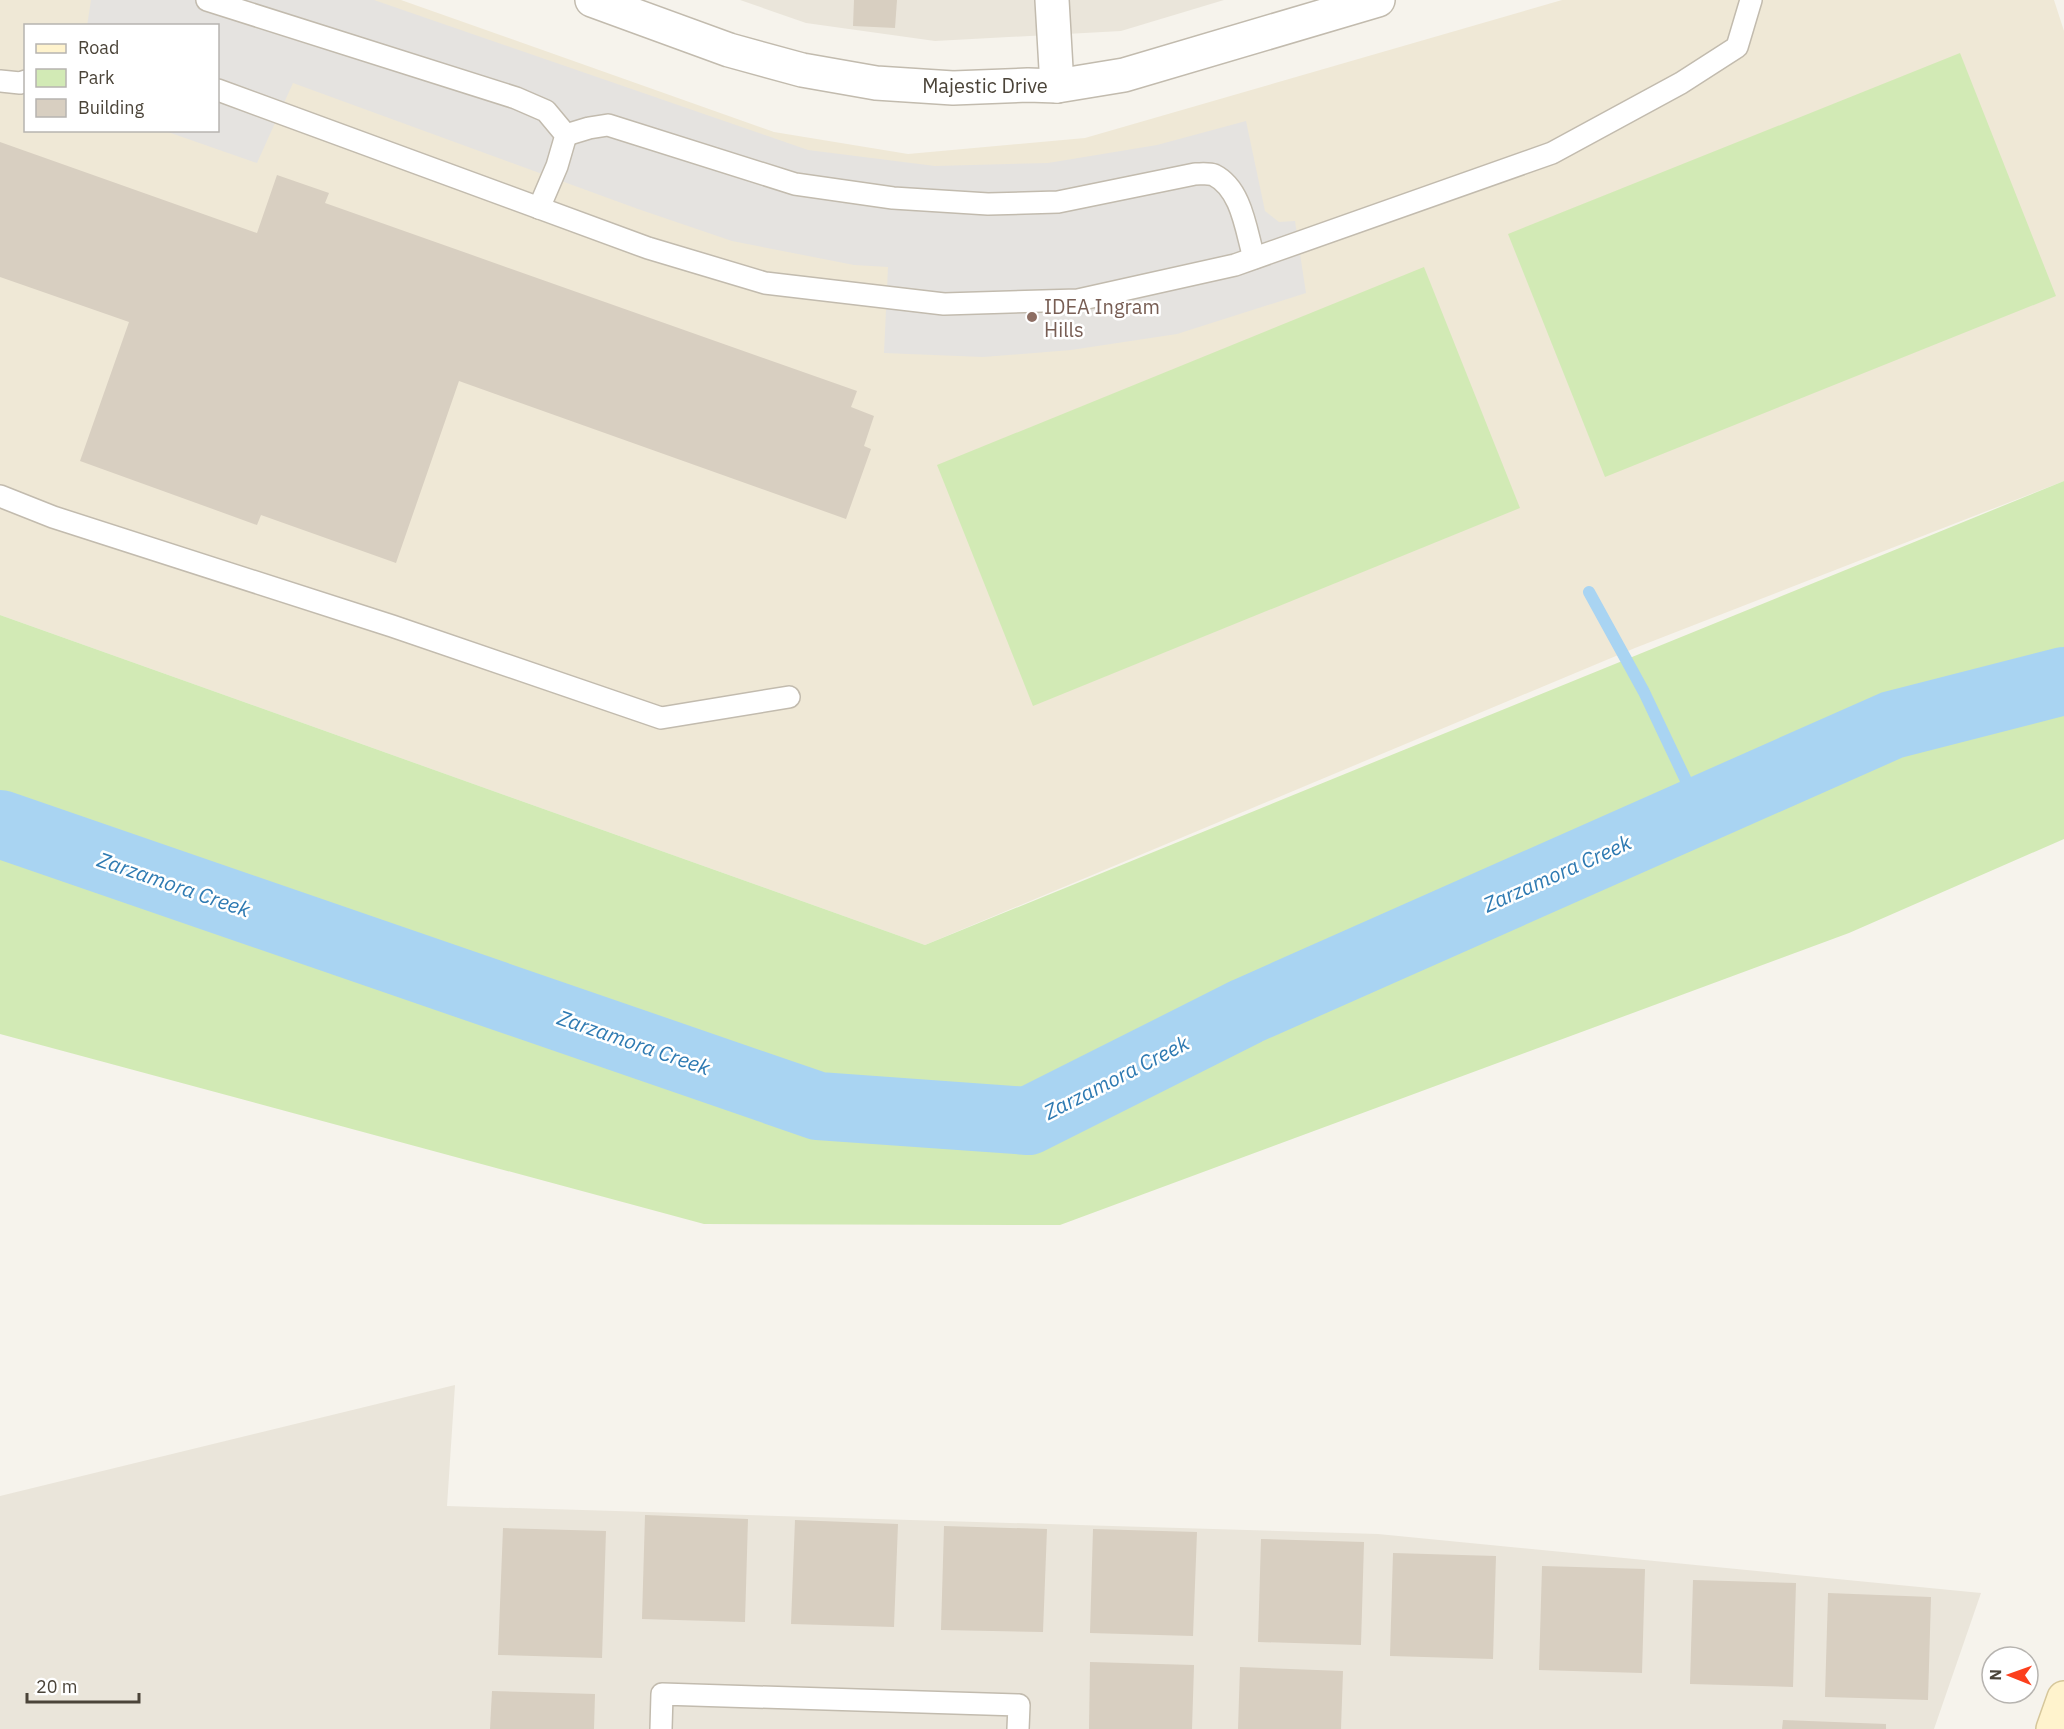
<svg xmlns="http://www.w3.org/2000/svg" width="2064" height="1729" font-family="'IBM Plex Sans',sans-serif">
  <rect width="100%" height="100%" fill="#f6f3ec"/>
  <g fill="#eae5da">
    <path d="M740,0H1224L1121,31L935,41L806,23Z"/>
    <path d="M455,1385L447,1506L1378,1534L1981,1593L1934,1729H0V1496Z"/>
  </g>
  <path fill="#efe8d6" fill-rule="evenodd" d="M0,0H401L774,132L908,154L1085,138L1562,0H2054L2064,31V481L1635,648L925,945L0,615ZM26,26H218V130H26Z"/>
  <g fill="#d2eab5">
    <path d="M1960,53L2056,296L1605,477L1508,234Z"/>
    <path d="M1424,267L1520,508L1033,706L937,465Z"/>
    <path d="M2064,481V839L1849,933L1060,1225L704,1224L0,1034V615L925,945Z"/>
  </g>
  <path fill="#e5e3e0" d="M91,0H374L808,150L935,166L1048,163L1157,145L1246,121L1265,211L1279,222L1295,221L1306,293L1177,334L1071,350L983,357L884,353L888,267L854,265L732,241L638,209L293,83L257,163L165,131L218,130V26H87Z"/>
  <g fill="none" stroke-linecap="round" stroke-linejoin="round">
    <path stroke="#a9d4f2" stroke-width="12" d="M1589,592L1644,692L1700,810"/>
    <path stroke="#a9d4f2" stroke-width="68" d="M0,824L818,1106L1028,1121L1247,1011L1892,725L2064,681"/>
  </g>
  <g fill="#d8cfc1">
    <path d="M854,0H897L895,28L853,26Z"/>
    <path d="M0,142L257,233L277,175L329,193L325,203L857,391L851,407L874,416L864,446L871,449L846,519L459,381L396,563L261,515L257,525L80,461L129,322L0,277Z"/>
    <path d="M645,1515L748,1519L745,1622L642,1619Z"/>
    <path d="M795,1520L898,1524L894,1627L791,1624Z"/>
    <path d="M944,1526L1047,1529L1043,1632L941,1630Z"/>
    <path d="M503,1528L606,1531L602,1658L498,1655Z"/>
    <path d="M1093,1529L1197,1532L1193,1636L1090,1633Z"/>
    <path d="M1261,1539L1364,1542L1361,1645L1258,1642Z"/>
    <path d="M1393,1553L1496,1556L1493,1659L1390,1656Z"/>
    <path d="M1542,1566L1645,1569L1642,1673L1539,1670Z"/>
    <path d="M1693,1580L1796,1583L1793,1687L1690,1684Z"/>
    <path d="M1828,1593L1931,1597L1928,1700L1825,1697Z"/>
    <path d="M1090,1662L1194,1665L1192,1729H1089Z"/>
    <path d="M1240,1667L1343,1671L1341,1729H1238Z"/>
    <path d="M492,1691L595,1694L594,1729H490Z"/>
    <path d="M1783,1720L1886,1724V1729H1782Z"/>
  </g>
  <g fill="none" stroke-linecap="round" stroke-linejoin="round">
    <g stroke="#c2bbae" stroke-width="24">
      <g id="lane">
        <path d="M207,0L516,98L546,111L566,135L557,166L539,208"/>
        <path d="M0,81L20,83L26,81"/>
        <path d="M218,90L648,248L765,283L944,304L1078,300L1235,265L1552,153L1681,83L1737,47L1751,0"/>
        <path d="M566,135L589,128L608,125L795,184L893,198L988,204L1058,202L1195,174C1201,174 1209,173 1214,175C1242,189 1246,231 1254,258"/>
        <path d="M0,496L53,517L392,626L661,718L789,697"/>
        <path d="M661,1729L662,1694L1019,1705L1018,1729"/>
      </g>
    </g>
    <g stroke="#c2bbae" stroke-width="36">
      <g id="street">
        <path d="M592,0L729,50L802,70L876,83L953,88L1028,85L1057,86L1124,75L1378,0"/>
        <path d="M1052,0L1057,86"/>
      </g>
    </g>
    <g stroke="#d6c79b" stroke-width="36">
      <path id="secondary" d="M2053,1729L2064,1698"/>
    </g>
    <use href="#lane" stroke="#fff" stroke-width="21"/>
    <use href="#street" stroke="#fff" stroke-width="33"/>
    <use href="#secondary" stroke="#fff3cd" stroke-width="33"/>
  </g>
  <circle fill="#8d6e63" stroke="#fff" stroke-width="2" cx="1032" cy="317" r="6"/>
  <g text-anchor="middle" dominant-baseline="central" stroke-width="5" stroke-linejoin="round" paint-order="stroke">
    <g font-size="20" fill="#4b4439" stroke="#fff">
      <text x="985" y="85">Majestic Drive</text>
    </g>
    <g font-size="20" fill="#785e54" stroke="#fff" text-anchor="start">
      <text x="1044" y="306">IDEA Ingram<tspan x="1044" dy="23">Hills</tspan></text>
    </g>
    <g font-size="21" font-style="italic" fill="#2e7ab2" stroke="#fff">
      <text transform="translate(1557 873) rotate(-24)">Zarzamora Creek</text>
      <text transform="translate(174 884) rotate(19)">Zarzamora Creek</text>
      <text transform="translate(634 1042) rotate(19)">Zarzamora Creek</text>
      <text transform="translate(1116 1077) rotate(-27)">Zarzamora Creek</text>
    </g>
  </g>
  <rect x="24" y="24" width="195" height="108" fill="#ffffff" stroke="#b7b4b0" stroke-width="1.5"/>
  <rect x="36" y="44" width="30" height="9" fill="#fff3cd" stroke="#b7b4b0" stroke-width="1.5"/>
  <text x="78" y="54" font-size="18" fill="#4b4439">Road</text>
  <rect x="36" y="69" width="30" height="18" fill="#d2eab5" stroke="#b7b4b0" stroke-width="1.5"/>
  <text x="78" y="84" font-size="18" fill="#4b4439">Park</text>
  <rect x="36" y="99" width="30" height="18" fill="#d8cfc1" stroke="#b7b4b0" stroke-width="1.5"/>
  <text x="78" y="114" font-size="18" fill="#4b4439">Building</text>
  <g transform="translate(2010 1675) rotate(271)"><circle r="28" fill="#ffffff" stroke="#b7b4b0" stroke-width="1.5"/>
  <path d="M0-4.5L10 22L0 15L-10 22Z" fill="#fc3f1d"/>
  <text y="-9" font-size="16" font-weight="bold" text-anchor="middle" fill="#4b4439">N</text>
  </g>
  <path d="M27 1693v9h112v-9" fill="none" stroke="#4b4439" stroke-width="3"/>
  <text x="36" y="1693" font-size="18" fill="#4b4439" stroke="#ffffff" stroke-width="4.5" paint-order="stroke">20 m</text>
</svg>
